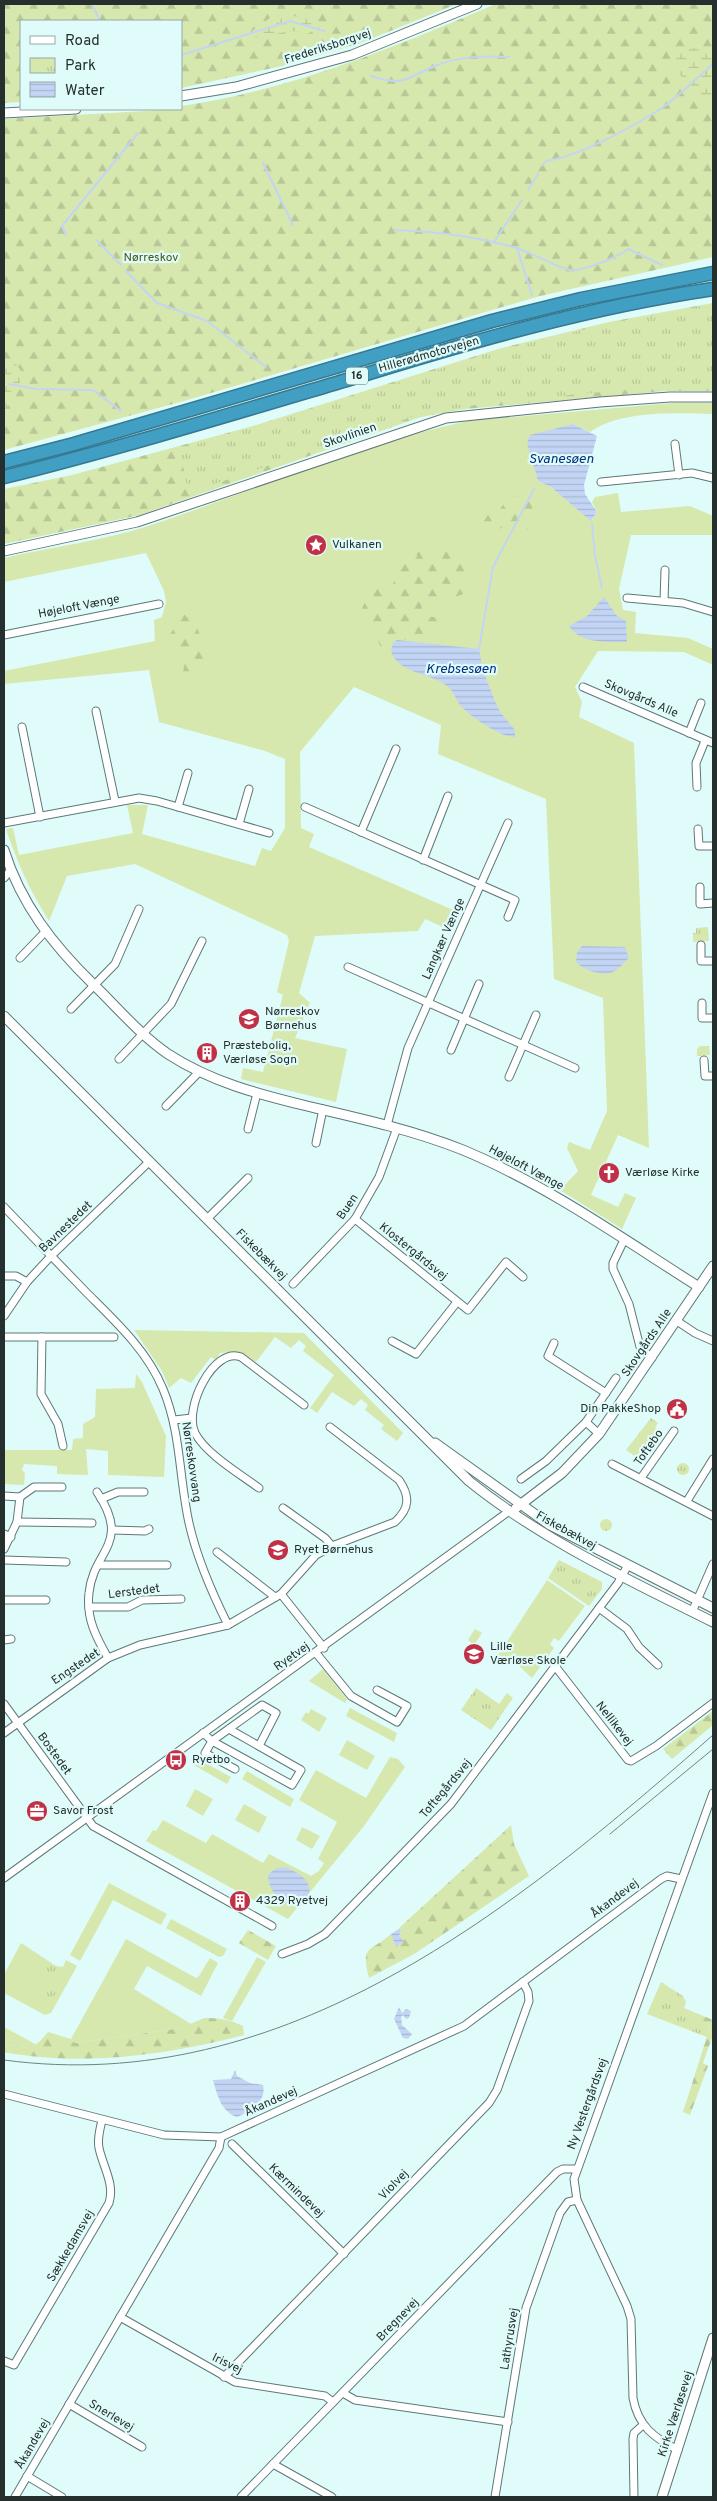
<svg xmlns="http://www.w3.org/2000/svg" width="717" height="2501" font-family="Overpass,sans-serif">
  <defs>
    <pattern id="forest-firs" width="22" height="20" patternUnits="userSpaceOnUse" patternTransform="scale(1.25)"><rect width="22" height="20" fill="#d6e8ae"/><path d="M5 1l3.5 6h-7zM16 11l3.5 6h-7z" fill="#b8c796"/></pattern>
    <pattern id="wetland-marsh" width="20" height="14" patternUnits="userSpaceOnUse" patternTransform="scale(1.25)"><rect width="20" height="14" fill="#d6e8ae"/><path d="M1 5h8M5 5V1M11 12h8M15 12V8" fill="none" stroke="#b8c796"/></pattern>
    <pattern id="park-tufts" width="24" height="20" patternUnits="userSpaceOnUse" patternTransform="scale(1.25)"><rect width="24" height="20" fill="#d6e8ae"/><path d="M3 7l-1-3M5 7V3M7 7l1-3M15 17l-1-3M17 17v-4M19 17l1-3" fill="none" stroke="#b8c796"/></pattern>
    <pattern id="water-rules" width="6" height="5" patternUnits="userSpaceOnUse" patternTransform="scale(1.25)"><rect width="6" height="5" fill="#c3d5f4"/><path d="M0 2.5h6" fill="none" stroke="#a7b7d2"/></pattern>
  </defs>
  <rect width="100%" height="100%" fill="#dffcfa"/>
  <g fill="#d6e8ae">
    <path d="M672,403H713V414C675,413 622,410 590,432L573,424L538,481L551,487L592,520L597,512L592,502L595,497L618,493L621,512L690,506L713,516V535H631L619,589L623,610L636,612L635,633L688,638L713,649V665L684,652L598,651L575,687L582,702L579,717L634,743L649,1148L618,1135L591,1195L618,1207L625,1193L636,1198L622,1229L560,1190L578,1171L567,1148L569,1142L590,1150L607,1111L603,998L554,979L546,799L438,754L441,725L354,687L300,752L301,828L314,834L309,847L460,913L452,931L425,919L418,931L315,936L299,993L310,1003L295,1038L347,1049L336,1102L241,1079L243,1068L263,1072L283,995L277,992L289,941L287,935L135,864L67,876L49,921C30,891 17,862 6,829L13,828L19,855L133,833L127,805H148L142,834L255,866L262,848L271,851L285,828V759L265,751L159,722L149,670L4,684V671L155,641L154,620L162,617L166,602L164,591L146,553L4,582V558C51,547 102,541 148,526C254,491 359,444 468,421Z"/>
    <path d="M134,1330L304,1333L403,1433L397,1441L381,1429L384,1425L365,1410L368,1405L361,1399L354,1406L332,1392L317,1413L310,1408L334,1375L303,1351L306,1346L299,1340L291,1348L275,1337L256,1362L240,1352L220,1353L216,1360L211,1357L191,1383L181,1378L169,1388L162,1371Z"/>
    <path d="M136,1374L142,1382L166,1436L164,1477L108,1475V1451L86,1449L88,1475L57,1474V1466L24,1464L22,1470L25,1473L24,1485L4,1484V1450H72L73,1439L83,1438V1424L95,1417L96,1389L135,1388Z"/>
    <path d="M547,1580L585,1606L559,1641L554,1638L550,1644L554,1648L532,1678L516,1663L497,1657Z"/>
    <path d="M475,1629L482,1633L474,1645L468,1640Z"/>
    <path d="M323,1669L347,1699L345,1703L309,1681Z"/>
    <path d="M350,1708L397,1733L394,1742L346,1716Z"/>
    <path d="M311,1709L327,1718L319,1732L301,1720L306,1712L308,1714Z"/>
    <path d="M347,1740L375,1756L367,1770L339,1755Z"/>
    <path d="M390,1757L398,1759L405,1767L364,1826L288,1919L146,1841L153,1830L156,1831L163,1820L206,1843L212,1834L263,1863L269,1854L311,1876L319,1871L324,1863L318,1859L337,1822L299,1800L316,1770L366,1798Z"/>
    <path d="M196,1758L231,1777L227,1784L192,1764Z"/>
    <path d="M247,1771L294,1799L290,1807L242,1779Z"/>
    <path d="M195,1789L213,1799L203,1816L186,1806Z"/>
    <path d="M244,1804L267,1817L259,1833L235,1820Z"/>
    <path d="M302,1827L320,1836L312,1849L296,1840Z"/>
    <path d="M109,1883L167,1914L161,1925L113,1900L80,1961L70,1955Z"/>
    <path d="M171,1919L227,1949L223,1956L219,1957L166,1928Z"/>
    <path d="M126,1939L196,1978L199,1976L210,1958L218,1963L201,1996L147,1966L134,1989L191,2024L181,2028L75,2043L71,2039Z"/>
    <path d="M21,1943L56,1966L63,1967L66,1960L77,1966L51,2013L45,2015L4,1993V1975Z"/>
    <path d="M257,1957L266,1962L232,2021L223,2018Z"/>
    <path d="M4,2027L37,2045L32,2048L4,2044Z"/>
  </g>
  <g fill="url(#forest-firs)">
    <path d="M4,4H457L358,44L282,66L181,88V21H21V102L4,103Z"/>
    <path d="M496,4H713V257L540,296L184,401L4,450V119L181,109V106C292,90 394,47 496,4Z"/>
    <path d="M713,303V391H666L465,409L421,417L140,515L4,544V489L72,475L253,426L498,349L609,322Z"/>
    <path d="M516,496L532,499L533,516L527,530L515,531L507,527L493,530L484,521L492,509H500L507,500Z"/>
    <path d="M427,547L448,552L468,565C467,576 462,583 463,594L440,604L427,601L421,603L423,614L426,617H437L442,623L438,631L432,632L429,643L397,639L390,647L383,649C378,644 379,640 375,635C372,630 365,625 362,620C357,611 371,590 379,586L384,589H390L396,578L397,556L400,554H405L411,562L417,557L415,549Z"/>
    <path d="M184,614L196,625L208,655L194,677L183,673L184,665L179,659L180,654L176,648L167,650L161,644L160,640L170,634Z"/>
    <path d="M713,1711V1725L672,1759L663,1749Z"/>
    <path d="M511,1825L514,1844L529,1876L414,1954L369,1978C361,1944 368,1954 391,1934L394,1939L399,1937L402,1930H397Z"/>
    <path d="M248,1930L276,1946L268,1960L239,1943Z"/>
    <path d="M684,2008L713,2020V2035L703,2063L708,2066L690,2115L683,2112L710,2027L681,2015Z"/>
    <path d="M204,2018C219,2018 229,2019 243,2026L244,2035C168,2055 82,2067 4,2052V2044C29,2047 31,2053 48,2032L71,2039L75,2043L181,2028Z"/>
  </g>
  <g fill="url(#wetland-marsh)">
    <path d="M285,16C299,16 312,17 320,28L307,34L292,31L251,38L247,35L270,18Z"/>
    <path d="M691,48L700,49L713,58V102L706,100L675,70L676,51Z"/>
    <path d="M4,358L12,360L23,373L16,395L4,411Z"/>
  </g>
  <g fill="url(#park-tufts)">
    <path d="M713,304V386L693,384L492,402L418,415L188,493L180,449L360,395L489,353L614,322Z"/>
    <path d="M708,927L709,941L693,942V933H696V928Z"/>
    <path d="M700,1046H709L710,1055L697,1056V1049Z"/>
    <path d="M651,1418L658,1423L655,1428L660,1432L640,1460L626,1450Z"/>
    <circle cx="683" cy="1469" r="6"/>
    <circle cx="606" cy="1525" r="6"/>
    <path d="M559,1560L602,1582V1589L589,1606L548,1578Z"/>
    <path d="M476,1688L499,1704L507,1693L513,1698L491,1730L461,1710Z"/>
    <path d="M135,1899L149,1907L145,1916L130,1908Z"/>
    <path d="M49,1964L67,1972L48,2007L34,1999L47,1975L44,1973Z"/>
    <path d="M661,1982L683,1996L686,2002L682,2015L710,2026L707,2037L647,2014Z"/>
  </g>
  <g fill="url(#water-rules)">
    <path d="M573,424L597,436L584,485L585,494L597,512L591,521L551,487L538,481L527,443L530,435Z"/>
    <path d="M604,597L617,616L626,621L627,642C608,642 580,644 569,626L587,616Z"/>
    <path d="M397,640L479,649L483,670L494,699L500,712L515,730V737C502,738 471,717 462,707C456,701 454,691 447,686C432,673 395,673 391,650L393,643Z"/>
    <path d="M582,946L625,947L629,958C616,970 614,977 594,972C586,969 582,968 576,962L577,952Z"/>
    <path d="M283,1867C302,1872 319,1886 303,1905C285,1908 269,1895 268,1875L275,1869Z"/>
    <path d="M397,1930H402L399,1936L404,1941L396,1947L391,1934Z"/>
    <path d="M399,2007L402,2013L406,2009L411,2011L409,2018L406,2019L403,2015L401,2017L402,2025L412,2034L408,2039L403,2038L394,2019Z"/>
    <path d="M235,2070L237,2076L250,2083L263,2085C267,2101 250,2112 237,2117C221,2112 217,2094 213,2080L231,2079Z"/>
  </g>
  <g fill="none" stroke-linecap="round" stroke-linejoin="round">
    <g stroke="#c3d5f4" stroke-width="2">
      <path d="M92,4L100,21"/>
      <path d="M181,55L290,21L324,31"/>
      <path d="M371,76C408,88 407,76 440,64C463,56 485,56 509,57"/>
      <path d="M263,163L293,225"/>
      <path d="M542,166L546,161C577,157 626,130 654,113C675,101 694,80 713,64"/>
      <path d="M528,190L538,174"/>
      <path d="M395,230C436,231 478,237 517,248C530,252 562,270 571,270C584,271 618,257 628,249L662,265"/>
      <path d="M66,235L62,226L138,133"/>
      <path d="M96,240L121,265"/>
      <path d="M494,242L522,200"/>
      <path d="M517,248L532,295"/>
      <path d="M126,271L157,303L207,321L266,367"/>
      <path d="M9,384L36,389L93,390L121,411"/>
      <path d="M592,524L595,556L602,588"/>
      <path d="M479,649L493,567L534,489"/>
    </g>
    <g stroke="#5e7877" stroke-width="9">
      <g id="minor">
        <path d="M675,444L679,475"/>
        <path d="M601,482L692,473L713,478"/>
        <path d="M627,598L683,603L713,612"/>
        <path d="M664,601L665,570"/>
        <path d="M4,635L159,604"/>
        <path d="M583,687L713,743"/>
        <path d="M96,711L115,801"/>
        <path d="M22,727L40,817"/>
        <path d="M689,733L701,703"/>
        <path d="M697,787L696,763L705,741"/>
        <path d="M178,807L188,773"/>
        <path d="M305,807L515,900L508,917"/>
        <path d="M4,823L139,798L157,801L269,833"/>
        <path d="M239,824L249,789"/>
        <path d="M698,829L699,846H713"/>
        <path d="M361,832L396,749"/>
        <path d="M423,860L448,796"/>
        <path d="M4,878L11,870"/>
        <path d="M700,887V904L713,903"/>
        <path d="M701,945V961H713"/>
        <path d="M20,958L45,932"/>
        <path d="M348,967L575,1068"/>
        <path d="M702,1003V1018H713"/>
        <path d="M71,1009L115,964L139,909"/>
        <path d="M451,1050L479,984"/>
        <path d="M119,1059L171,1004L202,941"/>
        <path d="M704,1060L705,1076H713"/>
        <path d="M509,1077L536,1015"/>
        <path d="M166,1106L199,1072"/>
        <path d="M387,1125L408,1048L508,823"/>
        <path d="M248,1129L257,1093"/>
        <path d="M316,1143L323,1109"/>
        <path d="M4,1207C31,1235 58,1263 86,1292C115,1321 147,1350 163,1389C181,1432 179,1478 189,1523C197,1559 212,1593 228,1625"/>
        <path d="M207,1219L248,1178"/>
        <path d="M355,1219L468,1310L506,1262L523,1277"/>
        <path d="M624,1240L613,1263V1269L629,1304L640,1347L652,1358"/>
        <path d="M4,1276H16L27,1282"/>
        <path d="M293,1284L355,1219L379,1177L397,1128"/>
        <path d="M4,1316L27,1282L51,1256L150,1161"/>
        <path d="M677,1321L695,1333L713,1341"/>
        <path d="M4,1337H114"/>
        <path d="M42,1337L41,1394L58,1424L63,1446"/>
        <path d="M392,1341L416,1354L457,1302"/>
        <path d="M554,1343L548,1356L606,1393"/>
        <path d="M174,1420L192,1418"/>
        <path d="M586,1422L599,1434"/>
        <path d="M612,1464L713,1516"/>
        <path d="M641,1478L674,1431"/>
        <path d="M521,1479L546,1461L586,1422L616,1378"/>
        <path d="M259,1488C240,1474 206,1454 195,1433C183,1408 214,1346 241,1357L304,1405"/>
        <path d="M97,1492C132,1544 93,1550 89,1593C86,1618 96,1637 108,1658"/>
        <path d="M4,1496L20,1497L34,1487H62"/>
        <path d="M101,1499L118,1492H144"/>
        <path d="M687,1501L713,1459"/>
        <path d="M283,1508L325,1538L332,1546"/>
        <path d="M17,1522L92,1523"/>
        <path d="M112,1530L145,1531L149,1529"/>
        <path d="M4,1534L11,1537"/>
        <path d="M4,1549L17,1522L20,1497"/>
        <path d="M217,1552L275,1597"/>
        <path d="M4,1560L66,1562"/>
        <path d="M99,1565H167"/>
        <path d="M281,1594L324,1648"/>
        <path d="M4,1600H46"/>
        <path d="M89,1607H128L142,1600L181,1599"/>
        <path d="M599,1608L627,1629L639,1647L658,1665"/>
        <path d="M692,1612L713,1564"/>
        <path d="M4,1640L11,1639"/>
        <path d="M316,1653L351,1696L397,1722L407,1706L377,1690"/>
        <path d="M555,1666L628,1760L631,1761L656,1746L713,1703"/>
        <path d="M4,1704L93,1826L272,1926"/>
        <path d="M4,1733L108,1658L140,1645L228,1625L281,1594L316,1555L332,1546L395,1522C410,1508 410,1496 399,1480L330,1427"/>
        <path d="M203,1733L212,1741L292,1785L301,1770L229,1729"/>
        <path d="M235,1769L205,1753L212,1741L262,1705L276,1713L259,1746"/>
        <path d="M4,1878L508,1512"/>
        <path d="M282,1954L308,1944L325,1934L451,1804L618,1583L628,1565"/>
        <path d="M4,2094L164,2135L221,2137L464,2026L661,1879L667,1876L681,1879"/>
        <path d="M232,2144L344,2254"/>
        <path d="M120,2317L235,2382L325,2396L333,2402"/>
        <path d="M4,2361L14,2365L109,2203C115,2184 103,2167 99,2148C97,2138 100,2130 102,2120"/>
        <path d="M224,2377L489,2103L497,2090L529,2001L528,1992L523,1982"/>
        <path d="M343,2393L355,2400L508,2422"/>
        <path d="M69,2404L142,2447"/>
        <path d="M678,2450C654,2438 638,2426 633,2398L631,2319L627,2306L577,2200L574,2179L713,1793"/>
        <path d="M273,2464L332,2497"/>
        <path d="M27,2476L62,2497"/>
        <path d="M15,2497L219,2148L221,2137"/>
        <path d="M241,2497L557,2172L563,2169H576"/>
        <path d="M495,2497L526,2308L560,2213L568,2202L577,2200"/>
        <path d="M634,2497L633,2439L634,2433L643,2425"/>
      </g>
    </g>
    <g stroke="#5e7877" stroke-width="11">
      <g id="tertiary">
        <path d="M181,96L236,87L352,55L477,4"/>
        <path d="M4,113L76,109"/>
        <path d="M4,551L137,522L446,418L600,402L670,397H713"/>
        <path d="M4,850C21,904 53,945 93,984C117,1007 140,1035 168,1054C211,1082 258,1094 307,1106C359,1118 413,1130 463,1150C547,1185 623,1239 699,1287"/>
        <path d="M4,1016L469,1481C542,1540 629,1580 713,1622"/>
        <path d="M435,1443L550,1525L713,1608"/>
        <path d="M516,1508L562,1473L599,1434L713,1266"/>
        <path d="M662,2497L713,2338"/>
      </g>
    </g>
    <g stroke="#377890" stroke-width="15">
      <g id="motorway">
        <path d="M4,462L74,444L492,321L581,299L713,273"/>
        <path d="M4,477C120,448 235,413 350,379C469,342 590,307 713,289"/>
      </g>
    </g>
    <use href="#minor" stroke="#fff" stroke-width="7"/>
    <use href="#tertiary" stroke="#fff" stroke-width="9"/>
    <use href="#motorway" stroke="#419fc4" stroke-width="12"/>
    <g stroke="#708381" stroke-width="1">
      <path d="M610,1834L713,1749"/>
      <path d="M4,2060C285,2098 516,1908 713,1735"/>
    </g>
  </g>
  <defs>
    <g id="sight-disc" transform="scale(1.125)"><circle r="9.5" fill="#c03047" stroke="#dffcfa"/><path d="M0-6L1.8-2.2L6-1.7L2.9 1.2L3.7 5.4L0 3.3L-3.7 5.4L-2.9 1.2L-6-1.7L-1.8-2.2Z" fill="#fff"/></g>
    <g id="school-disc" transform="scale(1.125)"><circle r="9.5" fill="#c03047" stroke="#dffcfa"/><path d="M0-5L7-2L0 1L-7-2ZM-4 1L0 2.5L4 1V4Q0 6-4 4Z" fill="#fff"/></g>
    <g id="building-disc" transform="scale(1.125)"><circle r="9.5" fill="#c03047" stroke="#dffcfa"/><path d="M-4-6H4V6H1V3H-1V6H-4ZM-2.5-4.3h1.7v1.8h-1.7ZM.8-4.3h1.7v1.8H.8ZM-2.5-1h1.7V.8h-1.7ZM.8-1h1.7V.8H.8Z" fill="#fff"/></g>
    <g id="church-disc" transform="scale(1.125)"><circle r="9.5" fill="#c03047" stroke="#dffcfa"/><path d="M-1.2-6h2.4v3.5h3.3v2.4h-3.3V6h-2.4V-.1h-3.3v-2.4h3.3Z" fill="#fff"/></g>
    <g id="civic-disc" transform="scale(1.125)"><circle r="9.5" fill="#c03047" stroke="#dffcfa"/><path d="M-.6-6.5H3V-4.5H.6V-3L4-1V1h2V6H-6V1h2V-1L-.6-3ZM-1.2 2.5V6h2.4V2.5Z" fill="#fff"/></g>
    <g id="bus-disc" transform="scale(1.125)"><circle r="9.5" fill="#c03047" stroke="#dffcfa"/><path d="M-5-6H5V4H4V6H2V4H-2V6H-4V4H-5ZM-3.5-4V0h7V-4ZM-3.5 1.2v1.5H-2V1.2ZM2 1.2v1.5H3.5V1.2Z" fill="#fff"/></g>
    <g id="office-disc" transform="scale(1.125)"><circle r="9.5" fill="#c03047" stroke="#dffcfa"/><path d="M-6-3h4V-5.5h4V-3h4V5H-6ZM-1-4.5V-3h2v-1.5ZM-6 0V1H6V0Z" fill="#fff"/></g>
  </defs>
  <g fill-rule="evenodd">
    <use href="#sight-disc" x="316" y="545"/>
    <use href="#school-disc" x="249" y="1019"/>
    <use href="#building-disc" x="207" y="1053"/>
    <use href="#church-disc" x="609" y="1173"/>
    <use href="#civic-disc" x="677" y="1409"/>
    <use href="#school-disc" x="278" y="1550"/>
    <use href="#school-disc" x="474" y="1654"/>
    <use href="#bus-disc" x="176" y="1760"/>
    <use href="#office-disc" x="37" y="1811"/>
    <use href="#building-disc" x="240" y="1901"/>
  </g>
  <g text-anchor="middle" dominant-baseline="central" stroke-width="4.5" stroke-linejoin="round" paint-order="stroke">
    <rect fill="#dffcfa" stroke="#5c6c6b" stroke-width="1" x="346" y="367.5" width="22" height="17" rx="4"/>
    <g font-size="11" font-weight="bold" fill="#242f2e">
      <text x="357" y="376">16</text>
    </g>
    <g font-size="12" fill="#242f2e" stroke="#dffcfa">
      <text transform="translate(328 47) rotate(-18)">Frederiksborgvej</text>
      <text transform="translate(429 355) rotate(-16)">Hillerødmotorvejen</text>
      <text transform="translate(350 436) rotate(-19)">Skovlinien</text>
      <text transform="translate(79 607) rotate(-11)">Højeloft Vænge</text>
      <text transform="translate(641 699) rotate(23)">Skovgårds Alle</text>
      <text transform="translate(444 939) rotate(-66)">Langkær Vænge</text>
      <text transform="translate(526 1168) rotate(28)">Højeloft Vænge</text>
      <text transform="translate(348 1207) rotate(-55)">Buen</text>
      <text transform="translate(66 1227) rotate(-44)">Bavnestedet</text>
      <text transform="translate(413 1252) rotate(39)">Klostergårdsvej</text>
      <text transform="translate(261 1255) rotate(45)">Fiskebækvej</text>
      <text transform="translate(647 1343) rotate(-56)">Skovgårds Alle</text>
      <text transform="translate(649 1448) rotate(-55)">Toftebo</text>
      <text transform="translate(191 1462) rotate(82)">Nørreskovvang</text>
      <text transform="translate(566 1531) rotate(29)">Fiskebækvej</text>
      <text transform="translate(134 1592) rotate(-7)">Lerstedet</text>
      <text transform="translate(292 1657) rotate(-35)">Ryetvej</text>
      <text transform="translate(76 1667) rotate(-34)">Engstedet</text>
      <text transform="translate(614 1724) rotate(52)">Nellikevej</text>
      <text transform="translate(54 1754) rotate(54)">Bostedet</text>
      <text transform="translate(446 1789) rotate(-50)">Toftegårdsvej</text>
      <text transform="translate(615 1899) rotate(-37)">Åkandevej</text>
      <text transform="translate(271 2102) rotate(-24)">Åkandevej</text>
      <text transform="translate(588 2104) rotate(-70)">Ny Vestergårdsvej</text>
      <text transform="translate(394 2185) rotate(-46)">Violvej</text>
      <text transform="translate(296 2191) rotate(44)">Kærmindevej</text>
      <text transform="translate(71 2246) rotate(-60)">Sækkedamsvej</text>
      <text transform="translate(398 2320) rotate(-46)">Bregnevej</text>
      <text transform="translate(510 2339) rotate(-81)">Lathyrusvej</text>
      <text transform="translate(227 2364) rotate(26)">Irisvej</text>
      <text transform="translate(676 2414) rotate(-72)">Kirke Værløsevej</text>
      <text transform="translate(111 2416) rotate(31)">Snerlevej</text>
      <text transform="translate(33 2444) rotate(-60)">Åkandevej</text>
    </g>
    <g font-size="12" fill="#475718" stroke="#dffcfa">
      <text x="151" y="258">Nørreskov</text>
    </g>
    <g font-size="12" fill="#242f2e" stroke="#dffcfa" text-anchor="start">
      <text x="332" y="545">Vulkanen</text>
      <text x="265" y="1012">Nørreskov<tspan x="265" dy="14">Børnehus</tspan></text>
      <text x="223" y="1046">Præstebolig,<tspan x="223" dy="14">Værløse Sogn</tspan></text>
      <text x="625" y="1173">Værløse Kirke</text>
      <text x="661" y="1409" text-anchor="end">Din PakkeShop</text>
      <text x="294" y="1550">Ryet Børnehus</text>
      <text x="490" y="1647">Lille<tspan x="490" dy="14">Værløse Skole</tspan></text>
      <text x="192" y="1760">Ryetbo</text>
      <text x="53" y="1811">Savor Frost</text>
      <text x="256" y="1901">4329 Ryetvej</text>
    </g>
    <g font-size="14" font-style="italic" fill="#052f82" stroke="#dffcfa">
      <text x="561" y="459">Svanesøen</text>
      <text x="461" y="669">Krebsesøen</text>
    </g>
  </g>
  <rect width="717" height="2501" fill="none" stroke="#242f2e" stroke-width="10"/>
  <rect x="20" y="20" width="162" height="90" fill="#dffcfa" stroke="#94aaa8"/>
  <rect x="30" y="36" width="25" height="8" fill="#ffffff" stroke="#94aaa8"/>
  <text x="65" y="45" font-size="15" fill="#242f2e">Road</text>
  <rect x="30" y="58" width="25" height="15" fill="url(#park-tufts)" stroke="#94aaa8"/>
  <text x="65" y="70" font-size="15" fill="#242f2e">Park</text>
  <rect x="30" y="82" width="25" height="15" fill="url(#water-rules)" stroke="#94aaa8"/>
  <text x="65" y="95" font-size="15" fill="#242f2e">Water</text>
</svg>
